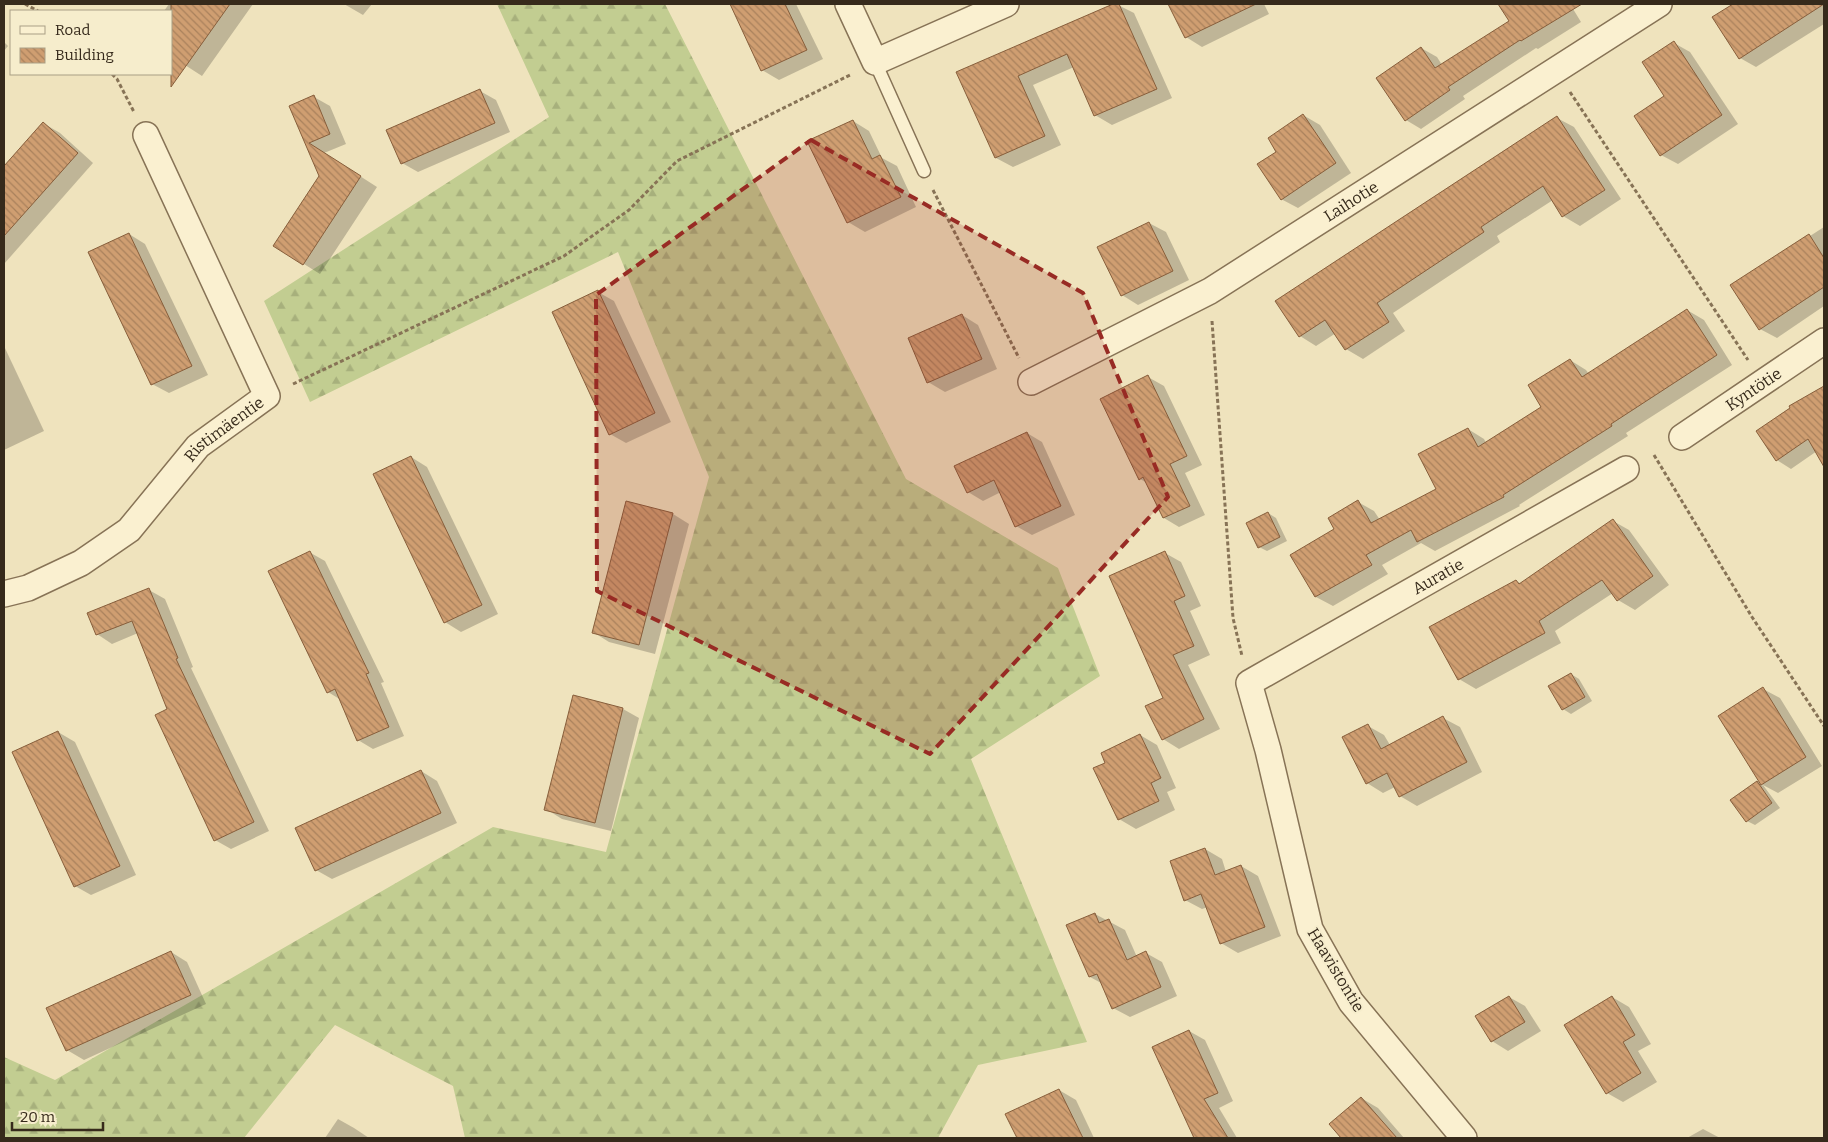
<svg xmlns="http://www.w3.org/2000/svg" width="1828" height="1142" font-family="Bitter,serif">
  <defs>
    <pattern id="forest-firs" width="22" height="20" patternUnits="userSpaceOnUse" patternTransform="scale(1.25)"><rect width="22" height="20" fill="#c2cd91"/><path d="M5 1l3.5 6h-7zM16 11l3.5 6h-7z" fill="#a7b07c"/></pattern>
    <pattern id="building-back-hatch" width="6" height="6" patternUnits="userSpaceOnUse" patternTransform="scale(1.25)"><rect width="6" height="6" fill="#cf9e71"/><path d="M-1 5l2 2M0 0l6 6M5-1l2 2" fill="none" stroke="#a9815c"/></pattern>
  </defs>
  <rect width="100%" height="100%" fill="#efe3bd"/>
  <path fill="url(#forest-firs)" d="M497,4H665L906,479L1058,568L1100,676L971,759L1087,1042L978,1065L938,1138H465L453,1086L335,1025L244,1138H4V1057L55,1080L493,827L606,852L709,477L618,252L310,402L264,301L549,117Z"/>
  <g fill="#0003">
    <path d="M169,4H253L202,76L171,56V11H164Z"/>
    <path d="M344,4H372L363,15Z"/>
    <path d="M731,4H796L823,59L779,80L762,70Z"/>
    <path d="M1116,4L1134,13L1172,98L1112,125L1095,115L1074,67L1033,85L1061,145L1013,167L996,158L957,72Z"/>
    <path d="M1169,4H1264L1269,14L1202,47L1186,37Z"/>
    <path d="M1512,4H1570L1581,22L1538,49L1536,48L1463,96L1465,99L1421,129L1406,120L1421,48L1437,57L1442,65L1510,21L1503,9Z"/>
    <path d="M1735,4H1824V24L1756,67L1740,58L1713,17Z"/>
    <path d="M4,42L8,46L4,51Z"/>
    <path d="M1674,43L1690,52L1738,124L1678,164L1661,155Z"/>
    <path d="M480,91L496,100L510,132L418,172L402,163Z"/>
    <path d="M314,97L330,106L346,144L324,153L377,187L320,274L275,246L320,176L291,106Z"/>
    <path d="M1303,115L1320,125L1351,173L1298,208L1281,199L1278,152Z"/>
    <path d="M1557,118L1574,127L1621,199L1580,226L1563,216L1553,200L1497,236L1500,242L1393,313L1405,331L1363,359L1346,349L1336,333L1316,346L1300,336Z"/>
    <path d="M853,121L869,131L882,158L897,166L916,207L865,232L848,222Z"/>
    <path d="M43,123L60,133L93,163L4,264V168Z"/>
    <path d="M1149,223L1166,232L1189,280L1138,305L1122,295Z"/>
    <path d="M1824,227V306L1777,338L1760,329L1810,236Z"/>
    <path d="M129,234L145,244L208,375L169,393L152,384Z"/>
    <path d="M598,292L614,301L671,422L626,443L610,434Z"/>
    <path d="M1687,310L1704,320L1732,365L1626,433L1628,436L1519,505L1520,506L1435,551L1421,543L1382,565L1388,574L1333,606L1316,597L1292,555L1336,530L1358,502L1374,511L1380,520L1438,490L1468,429L1484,439L1486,443L1543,408L1570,360L1586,370L1589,374Z"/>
    <path d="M962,315L978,325L997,369L945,392L928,382Z"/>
    <path d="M4,346L44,431L4,450Z"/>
    <path d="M1148,377L1164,386L1202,465L1185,473L1205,515L1179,527L1164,518L1147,483L1140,479Z"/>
    <path d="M1824,387V465L1817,451L1791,469L1777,460L1791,407Z"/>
    <path d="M1027,433L1042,442L1075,515L1032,535L1016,526L1001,492L983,501L968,492Z"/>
    <path d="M411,457L427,467L498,614L461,632L445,622Z"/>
    <path d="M1268,513L1276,518L1287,541L1267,551L1259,547Z"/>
    <path d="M673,514L689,524L655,654L609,642L593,632Z"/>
    <path d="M1613,521L1629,530L1669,585L1635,610L1618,600L1613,593L1555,631L1561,643L1476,689L1459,679L1516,581L1522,584Z"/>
    <path d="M309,552L325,561L384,682L381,683L404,736L373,749L358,740L341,700L328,692Z"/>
    <path d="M1165,553L1181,562L1201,606L1190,611L1210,655L1188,665L1220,729L1179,749L1163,739Z"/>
    <path d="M149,590L165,599L193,667L191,668L269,831L231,849L215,840L169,710L138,633L112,644L97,634Z"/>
    <path d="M1571,674L1579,679L1592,701L1571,714L1563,709L1550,686Z"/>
    <path d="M1763,689L1780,698L1822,766L1778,793L1763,785L1780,808L1755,825L1747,821L1757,782L1763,786L1720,716Z"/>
    <path d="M574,697L623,709L639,718L611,831L562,819L546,809Z"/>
    <path d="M1443,718L1460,727L1482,772L1417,806L1400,796L1395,787L1383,793L1367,783L1368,726L1384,735L1390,745Z"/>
    <path d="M58,732L75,742L136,875L91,895L75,886Z"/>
    <path d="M1140,735L1157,745L1176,788L1167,792L1175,810L1136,829L1119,819L1095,769L1107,763Z"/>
    <path d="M421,771L437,781L457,823L332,879L316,870Z"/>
    <path d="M1205,849L1222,859L1226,872L1241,866L1258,876L1281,936L1238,953L1221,943L1208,907L1202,909L1185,900Z"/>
    <path d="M1095,914L1125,930L1137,957L1146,953L1162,962L1177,996L1130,1017L1113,1008L1103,984L1090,977Z"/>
    <path d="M171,952L187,962L206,1004L84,1060L67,1050Z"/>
    <path d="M1509,997L1525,1006L1541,1031L1508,1051L1492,1041Z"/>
    <path d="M1612,997L1629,1007L1651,1044L1638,1051L1657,1082L1623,1102L1607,1093Z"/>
    <path d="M1189,1031L1205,1040L1233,1101L1219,1108L1237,1138H1196L1154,1047Z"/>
    <path d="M1059,1090L1076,1100L1094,1138H1018L1007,1115Z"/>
    <path d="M1361,1098L1378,1108L1404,1138H1343L1331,1124Z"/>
    <path d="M338,1119L354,1128L369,1138H325Z"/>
    <path d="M1703,1129L1720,1138H1687Z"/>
  </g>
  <g fill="url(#building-back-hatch)" stroke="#875e3b">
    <path d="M171,4H230L171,87Z"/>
    <path d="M730,4H785L807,50L761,71Z"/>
    <path d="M1113,4H1119L1157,89L1094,116L1067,54L1018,76L1045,136L995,158L956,72Z"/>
    <path d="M1168,4H1256L1185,38Z"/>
    <path d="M1498,4H1582L1521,41L1520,40L1448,87L1450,90L1405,121L1376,78L1421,47L1435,68L1509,21Z"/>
    <path d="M1733,4H1824L1739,59L1712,17Z"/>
    <path d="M1674,41L1722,115L1660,156L1634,116L1664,96L1642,62Z"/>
    <path d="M480,89L495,123L401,164L386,130Z"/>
    <path d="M314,95L330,134L309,143L361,176L303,265L273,246L319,176L289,106Z"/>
    <path d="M1303,114L1336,163L1281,200L1257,164L1276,152L1268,138Z"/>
    <path d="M1557,116L1605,190L1562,217L1543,186L1481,227L1484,232L1377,303L1389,322L1345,350L1325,320L1299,337L1275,301Z"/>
    <path d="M853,120L872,159L880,155L901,197L847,223L807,141Z"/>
    <path d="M43,122L78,153L4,236V166Z"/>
    <path d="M1149,222L1173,271L1121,296L1097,247Z"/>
    <path d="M129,233L192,366L151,385L88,252Z"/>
    <path d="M1809,234L1824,258V287L1759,330L1730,285Z"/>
    <path d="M598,290L655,413L609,435L552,312Z"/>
    <path d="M1687,309L1717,355L1611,424L1612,426L1503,495L1504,497L1417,542L1411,530L1366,555L1372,565L1315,597L1290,555L1334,529L1328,518L1358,500L1371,523L1436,489L1418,454L1468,428L1478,447L1541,407L1528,385L1570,359L1582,377Z"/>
    <path d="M962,314L982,359L927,383L908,338Z"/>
    <path d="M1148,375L1187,456L1170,464L1190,506L1163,518L1143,477L1139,480L1100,399Z"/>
    <path d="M1824,386V467L1808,439L1776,461L1756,431L1790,408L1789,406Z"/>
    <path d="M1027,432L1061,506L1015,527L994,480L967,493L954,466Z"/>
    <path d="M411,456L482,605L444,623L373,474Z"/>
    <path d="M626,501L673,513L639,645L592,633Z"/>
    <path d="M1268,512L1280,537L1258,548L1246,523Z"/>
    <path d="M1613,519L1653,576L1617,601L1602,580L1539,621L1545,633L1458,680L1429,627L1516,580L1519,584Z"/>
    <path d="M310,551L369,673L366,674L389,727L357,741L335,689L327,693L268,571Z"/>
    <path d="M1165,551L1185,596L1174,601L1194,646L1173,655L1204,719L1162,740L1145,706L1163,698L1109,576Z"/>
    <path d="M149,588L178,658L176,659L254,822L214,841L155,715L167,709L132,621L96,635L87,613Z"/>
    <path d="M1571,673L1585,697L1562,710L1548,686Z"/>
    <path d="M1763,687L1806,757L1761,785L1718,716Z"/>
    <path d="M573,695L623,708L595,823L544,810Z"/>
    <path d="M1443,716L1467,762L1399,797L1387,773L1366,784L1342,737L1368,724L1381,749Z"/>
    <path d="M58,731L120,866L74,887L12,752Z"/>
    <path d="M1140,734L1161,778L1151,783L1159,801L1118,820L1093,768L1105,763L1101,753Z"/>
    <path d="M421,770L441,813L315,871L295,828Z"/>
    <path d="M1757,781L1772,803L1746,822L1730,800Z"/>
    <path d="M1205,848L1215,875L1241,865L1265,927L1220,944L1201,894L1184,901L1170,861Z"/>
    <path d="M1095,913L1099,923L1109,919L1127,960L1146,951L1161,987L1112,1009L1097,974L1089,977L1066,925Z"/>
    <path d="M171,951L191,995L66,1051L46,1008Z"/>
    <path d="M1509,996L1525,1022L1491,1042L1475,1016Z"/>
    <path d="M1612,996L1635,1035L1623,1042L1641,1073L1606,1094L1564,1025Z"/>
    <path d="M1189,1030L1218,1093L1204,1099L1228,1138H1194L1152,1047Z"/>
    <path d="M1059,1089L1083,1138H1017L1005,1114Z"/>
    <path d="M1361,1097L1397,1138H1341L1329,1124Z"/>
  </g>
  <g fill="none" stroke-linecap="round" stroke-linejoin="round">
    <g stroke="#877356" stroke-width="15">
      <path id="lane" d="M875,62L924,171"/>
    </g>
    <g stroke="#877356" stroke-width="28">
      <g id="street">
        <path d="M848,4L875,62L1006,4"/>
        <path id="s1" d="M1031,382L1210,291L1659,4"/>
        <path id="s2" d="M1682,437L1824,341"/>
        <path id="s3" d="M4,594L28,588L81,563L129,530L198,446L267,396L146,135"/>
        <path id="s4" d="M1464,1138L1351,1002L1310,929L1268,750L1249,683L1626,469"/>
      </g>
    </g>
    <g stroke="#877356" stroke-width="3" stroke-dasharray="4 2.5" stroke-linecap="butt">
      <path d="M25,4L38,11"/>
      <path d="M112,74L117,79L134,112"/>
      <path d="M1570,92L1748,360"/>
      <path d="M933,190L1019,358"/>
      <path d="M1212,321L1233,618L1242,656"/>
      <path d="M293,384L564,256L629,210L677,161L850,75"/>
      <path d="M1654,455L1752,617L1824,726"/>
    </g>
    <use href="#lane" stroke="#faf0d0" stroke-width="12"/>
    <use href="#street" stroke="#faf0d0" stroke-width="25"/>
  </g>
  <path fill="#982b24" fill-opacity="0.2" stroke="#982b24" stroke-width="4" stroke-dasharray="10 6" stroke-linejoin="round" d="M811,140L1083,293L1168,497L930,754L597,591L596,295Z"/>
  <g text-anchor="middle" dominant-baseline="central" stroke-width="4" stroke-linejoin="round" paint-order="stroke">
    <g font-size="16" fill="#362a1b" stroke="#f6edcc">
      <text stroke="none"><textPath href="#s1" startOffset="368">Laihotie</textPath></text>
      <text stroke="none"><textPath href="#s2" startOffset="86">Kyntötie</textPath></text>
      <text stroke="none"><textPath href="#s3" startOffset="281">Ristimäentie</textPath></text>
      <text stroke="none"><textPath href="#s4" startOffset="731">Auratie</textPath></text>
      <text transform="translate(1336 970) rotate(59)">Haavistontie</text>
    </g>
  </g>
  <rect width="1828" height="1142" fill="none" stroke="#362a1b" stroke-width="10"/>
  <rect x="10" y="10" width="162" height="65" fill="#f6edcc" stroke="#a99f85"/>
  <rect x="20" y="26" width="25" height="8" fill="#faf0d0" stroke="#a99f85"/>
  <text x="55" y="35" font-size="15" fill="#362a1b">Road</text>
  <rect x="20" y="48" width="25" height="15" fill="url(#building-back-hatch)" stroke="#a99f85"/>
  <text x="55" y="60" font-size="15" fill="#362a1b">Building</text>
  <path d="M12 1122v8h91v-8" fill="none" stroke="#362a1b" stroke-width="2.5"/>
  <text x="20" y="1122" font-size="15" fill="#362a1b" stroke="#f6edcc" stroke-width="4" paint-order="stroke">20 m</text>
</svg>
